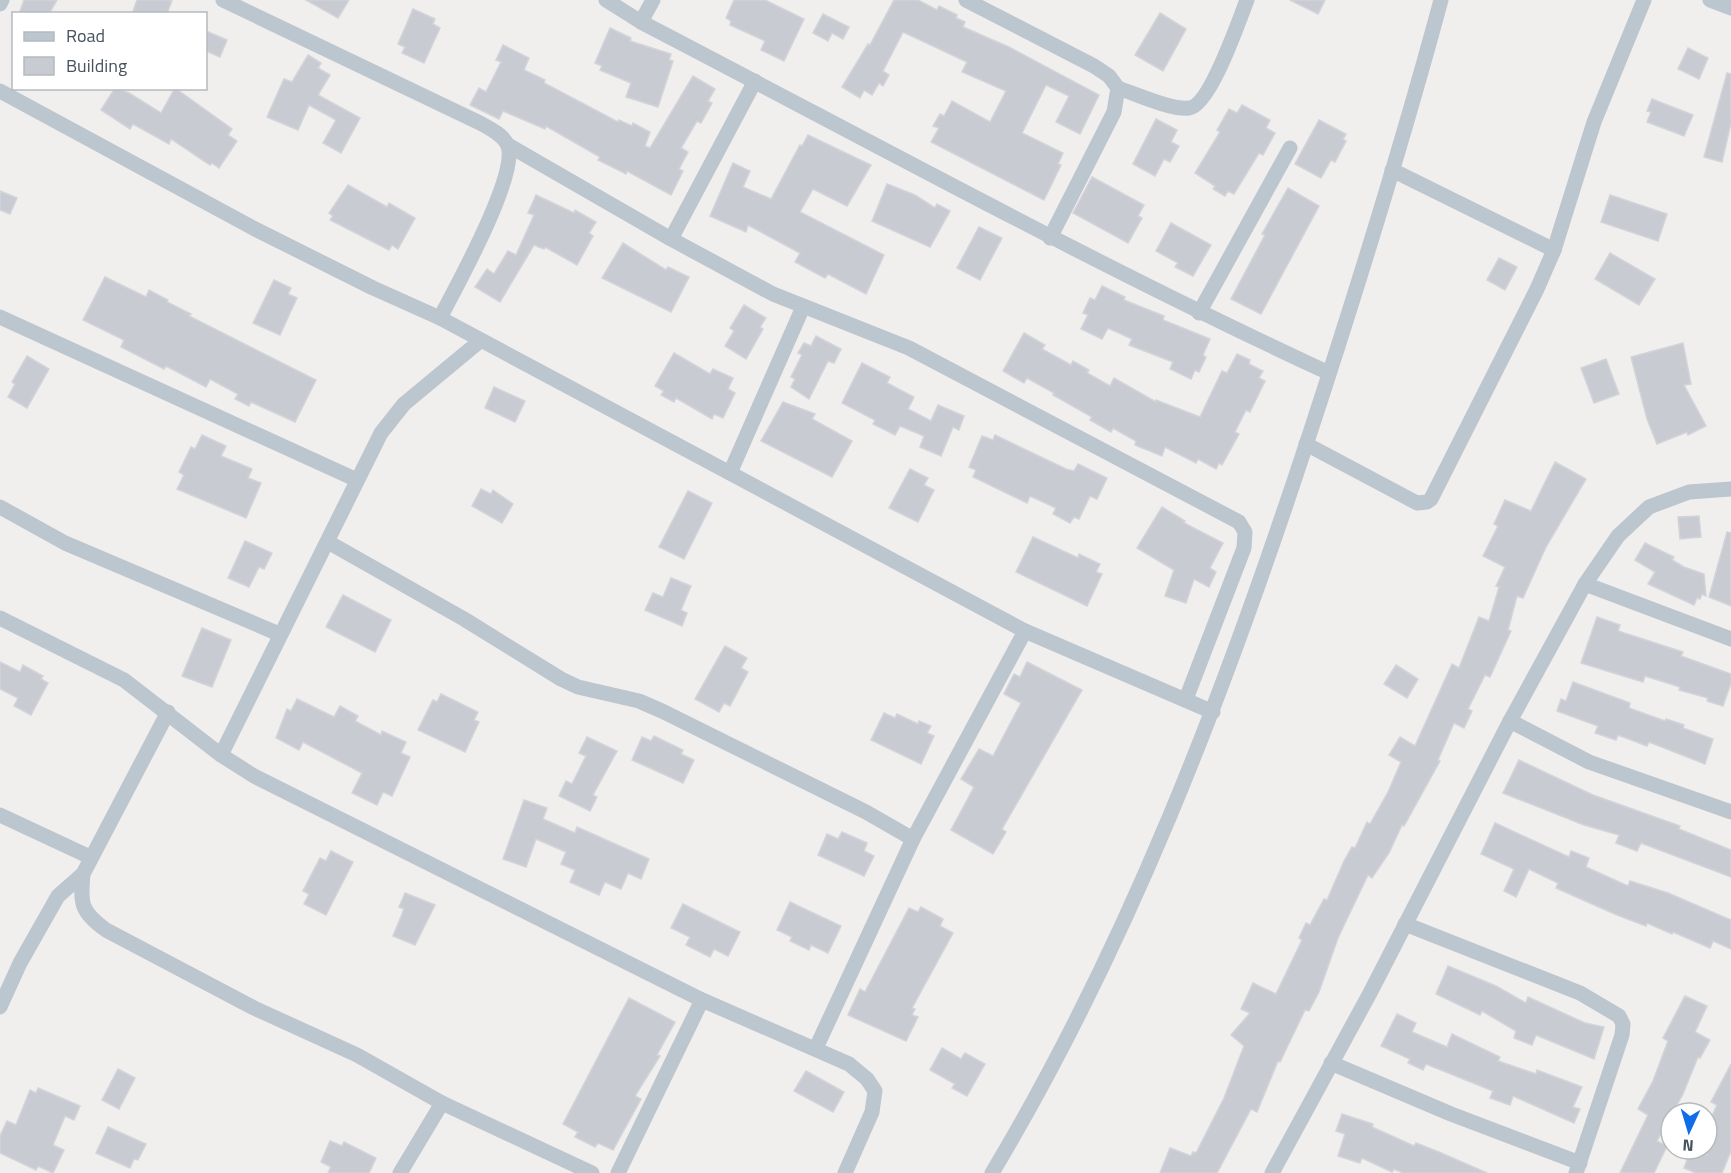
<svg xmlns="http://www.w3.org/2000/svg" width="1731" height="1173" font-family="'Titillium Web',sans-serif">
  <rect width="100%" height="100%" fill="#f1eeee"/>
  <g fill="#c8cbd1" stroke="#d2d4da" stroke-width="1.5">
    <path d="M24,0H57L49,14H19Z"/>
    <path d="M137,0H172L167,14H132Z"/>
    <path d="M306,0H349L338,18Z"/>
    <path d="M734,0H765L804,19L784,61L761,50L765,41L730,25L731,21L726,18Z"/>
    <path d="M894,0H918L937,10L939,6L957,15L956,18L965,22L963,27L1009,47L1099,95L1080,134L1056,122L1069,96L1046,85L1022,133L1063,153L1058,164L1061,165L1044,200L931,142L939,128L933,126L940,114L944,116L952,101L990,122L1006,91L962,72L967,62L903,32L883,71L889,75L883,86L879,83L872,95L864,90L860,98L842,87L868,44L870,45Z"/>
    <path d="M1290,0H1325L1318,14Z"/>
    <path d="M413,9L435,19L433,24L440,28L424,63L402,53L405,47L398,44Z"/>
    <path d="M1160,13L1186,29L1163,71L1135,55Z"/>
    <path d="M823,14L849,27L843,39L832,33L828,41L813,33Z"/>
    <path d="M610,28L631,38L630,41L671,54L669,60L673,61L658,107L626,97L631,83L600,70L602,66L595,63Z"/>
    <path d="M206,31L227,40L220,57L206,51Z"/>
    <path d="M503,45L529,58L524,70L545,80L544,83L618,122L619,120L632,126L633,123L650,132L645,146L650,148L693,76L715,89L708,101L712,103L701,123L697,121L681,148L688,152L679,169L683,171L671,195L627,171L626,174L598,160L600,157L546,126L545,129L503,111L499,119L470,105L479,88L486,92L501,62L496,60Z"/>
    <path d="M1688,48L1708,58L1699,79L1678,69Z"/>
    <path d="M308,55L321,63L318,68L330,75L318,95L360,118L341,153L323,143L336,120L309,105L298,130L267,117L284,79L292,82Z"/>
    <path d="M1727,73L1731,74V123L1722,162L1704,157Z"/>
    <path d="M115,88L129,93L161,113L175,88L232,129L228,135L237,141L219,168L212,163L210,165L171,139L169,144L133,124L130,129L101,110Z"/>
    <path d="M1652,99L1693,115L1684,136L1647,122L1651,112L1647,111Z"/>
    <path d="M1242,105L1270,120L1266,128L1275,133L1263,155L1259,153L1234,194L1228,191L1225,196L1213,189L1215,186L1195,173L1220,132L1217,130L1229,109L1237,113Z"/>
    <path d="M1156,119L1177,130L1171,142L1179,146L1170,162L1164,159L1155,176L1133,164Z"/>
    <path d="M1319,120L1346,134L1343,139L1346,141L1335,162L1331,160L1321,178L1295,164Z"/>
    <path d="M808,135L871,165L847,206L813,189L800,212L884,255L866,294L828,274L825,278L795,262L800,253L748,225L746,232L710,216L733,163L750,171L743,187L771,199L800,145L802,146Z"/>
    <path d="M1092,177L1144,205L1138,216L1142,218L1128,243L1073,213Z"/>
    <path d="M887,184L915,195L935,208L937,204L950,211L930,247L872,221Z"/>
    <path d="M348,185L387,207L389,203L415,218L398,249L392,245L389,250L330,220L333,216L329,213Z"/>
    <path d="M1288,188L1319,206L1261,314L1231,299L1265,235L1262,234Z"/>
    <path d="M0,191L17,198L10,214L0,210Z"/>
    <path d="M536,195L574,213L575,210L596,222L589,233L593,236L577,265L545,247L544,249L534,245L500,302L475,287L487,269L494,274L508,251L516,255L534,215L528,213Z"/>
    <path d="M1610,195L1667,214L1658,241L1601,222Z"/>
    <path d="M1171,223L1211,245L1193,276L1175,267L1178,263L1156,251Z"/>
    <path d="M979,227L1002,238L980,280L957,268Z"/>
    <path d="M623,243L666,270L668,267L689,277L671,312L602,278Z"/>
    <path d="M1610,253L1655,279L1639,305L1595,279Z"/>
    <path d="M1499,258L1517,267L1505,290L1487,280Z"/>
    <path d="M105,277L146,297L149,290L168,300L167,302L191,314L189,316L316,380L295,422L251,402L249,406L235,399L238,394L210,379L206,387L166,366L164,369L121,347L124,340L83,320Z"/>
    <path d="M274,280L291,288L288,294L297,298L280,335L253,323Z"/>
    <path d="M1102,286L1125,297L1124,300L1164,316L1163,320L1210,339L1203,355L1206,357L1199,372L1195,370L1191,379L1170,369L1173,362L1129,345L1132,339L1108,328L1102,339L1081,329L1088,315L1083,313L1090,298L1095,300Z"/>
    <path d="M744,305L766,318L760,327L763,329L746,359L725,346L734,331L730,328Z"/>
    <path d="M1024,333L1045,345L1042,349L1071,365L1073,361L1089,370L1087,373L1110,386L1114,378L1156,402V400L1200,417L1222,371L1227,373L1237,354L1250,360L1249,364L1263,371L1259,378L1265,381L1250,412L1246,410L1235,432L1239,434L1222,465L1219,463L1216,469L1198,459L1196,463L1165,447L1162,456L1135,445L1136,441L1113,428L1111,432L1090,420L1092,417L1053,395L1054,393L1027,378L1024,383L1003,371Z"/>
    <path d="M816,336L841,349L834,363L828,361L809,399L791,387L795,379L791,377L802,355L798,353L804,343L811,346Z"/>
    <path d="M1683,343L1691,384L1684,385L1706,426L1688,435L1687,432L1657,444L1647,419L1631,357Z"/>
    <path d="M674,353L710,374L713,369L733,378L728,389L735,393L723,418L714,414L712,419L676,398L674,402L661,395L664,391L655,386Z"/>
    <path d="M27,356L49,369L27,408L8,397L15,384L12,382Z"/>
    <path d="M1606,359L1619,394L1594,403L1581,368Z"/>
    <path d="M862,363L890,377L887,383L914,397L908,409L931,421L938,405L964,416L959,430L953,427L941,456L920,447L924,436L900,426L895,435L873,424L875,420L842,403Z"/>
    <path d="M494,387L525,401L515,422L485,408Z"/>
    <path d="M783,402L815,414L812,419L852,441L832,477L761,441Z"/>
    <path d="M202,435L226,446L221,456L252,469L248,478L261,483L246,518L177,489L184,475L179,472L191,447L195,449Z"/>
    <path d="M995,435L1066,469L1074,471L1078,464L1107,478L1097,499L1090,496L1079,519L1074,517L1070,523L1053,514L1056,508L1030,496L1027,503L973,477L976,470L969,467L982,436L993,440Z"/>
    <path d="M1555,462L1586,479L1546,547L1523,598L1517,596L1508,630L1511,631L1490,677L1485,675L1468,709L1472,711L1464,728L1454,723L1438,760L1440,761L1404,826L1402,825L1389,853L1372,878L1368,875L1338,938L1319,992L1309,1011L1305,1010L1280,1062L1278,1061L1257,1112L1251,1109L1217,1173H1160L1170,1148L1191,1156L1193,1152L1196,1153L1224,1098L1244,1046L1231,1035L1250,1013L1241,1009L1253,983L1276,994L1302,940L1299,938L1306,923L1310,925L1324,899L1327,900L1344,861L1352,847L1355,848L1367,822L1370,824L1388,792L1401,762L1389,755L1400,737L1415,746L1452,664L1459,668L1479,617L1489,621L1499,587L1496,586L1505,567L1483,556L1498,526L1494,524L1505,500L1531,511Z"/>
    <path d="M910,469L928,478L924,485L934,490L918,522L889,508Z"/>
    <path d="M481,489L491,494L493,490L513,504L502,523L472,506Z"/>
    <path d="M688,491L712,503L684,559L659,547Z"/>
    <path d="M1162,507L1185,521L1184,523L1223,543L1210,568L1216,572L1209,587L1194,579L1186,603L1165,596L1174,570L1137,548Z"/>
    <path d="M1699,516L1701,537L1680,539L1678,517Z"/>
    <path d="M1727,532L1731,533V606L1709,597Z"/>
    <path d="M1033,537L1078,558L1079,554L1100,564L1096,572L1102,574L1087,606L1016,572Z"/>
    <path d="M245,541L272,553L264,569L259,567L249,587L228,578Z"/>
    <path d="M1645,543L1674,557L1672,560L1684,567L1704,574L1706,596L1702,594L1700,599L1697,598L1694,605L1648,584L1655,572L1635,560Z"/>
    <path d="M671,578L691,586L681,610L687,613L682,626L645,610L653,593L663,597Z"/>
    <path d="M343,595L391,620L375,652L326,627Z"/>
    <path d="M1597,617L1620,625L1618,631L1683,652L1681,656L1731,674V683L1723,706L1707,701L1708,698L1679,690L1680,687L1645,676L1643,682L1581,663Z"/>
    <path d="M202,628L231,640L212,687L182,676Z"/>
    <path d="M725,646L747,658L741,668L748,672L730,706L724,703L719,712L695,699Z"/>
    <path d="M0,662L20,672L23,665L43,676L41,679L48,683L31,715L14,706L18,698L0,689Z"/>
    <path d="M1027,662L1082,690L1002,829L1006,832L993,854L951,830L974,787L961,779L979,749L993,756L1021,703L1004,694L1014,674L1020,677Z"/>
    <path d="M1396,665L1418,679L1407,698L1384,684Z"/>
    <path d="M1573,682L1630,703L1629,708L1665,721L1666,719L1684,725L1683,728L1713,739L1705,764L1649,742L1647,746L1618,735L1616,740L1595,733L1598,726L1557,711L1561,699L1566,701Z"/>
    <path d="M441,694L478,712L474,720L479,722L465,752L418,730L433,700L437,702Z"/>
    <path d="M297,699L334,717L340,706L358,716L355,721L381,735L382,731L406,742L401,753L410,757L392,796L383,792L377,805L352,793L362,773L303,742L299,750L276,738L287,709L291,711Z"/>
    <path d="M884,713L895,718L897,714L918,724L919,721L931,726L927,733L934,736L921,764L871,740Z"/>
    <path d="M654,736L683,750L681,754L694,760L683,783L632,760L642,737L651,741Z"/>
    <path d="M587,737L617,751L593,795L597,797L590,811L559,796L566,781L572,784L586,756L579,753Z"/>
    <path d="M1519,760L1593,795L1680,826L1679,829L1731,850V877L1641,843L1637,851L1616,843L1619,835L1584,825L1503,793Z"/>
    <path d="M524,800L547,808L543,819L575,833L577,827L649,859L641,879L628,873L621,889L605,882L599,895L570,882L575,870L561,864L566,852L536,839L526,867L503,859Z"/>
    <path d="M1495,823L1569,857L1571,851L1589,858L1586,867L1628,886L1630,881L1668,893L1731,920V949L1713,941L1710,948L1673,932L1672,934L1647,923L1646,926L1617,915L1556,888L1558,883L1529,869L1516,897L1504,891L1514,869L1481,854Z"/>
    <path d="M842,832L867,843L864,851L874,856L864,876L818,855L827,834L838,839Z"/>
    <path d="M331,851L353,862L326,915L304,904L309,894L303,891L320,858L326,861Z"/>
    <path d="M405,893L435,905L415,945L393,936L404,909L399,907Z"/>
    <path d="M790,902L841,926L828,953L811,945L809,950L790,941L792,937L777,930Z"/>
    <path d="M683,904L740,932L728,956L714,949L710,957L686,945L690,937L671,928Z"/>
    <path d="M921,907L943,919L940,926L953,933L912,1008L915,1009L912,1015L918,1017L906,1041L848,1015L860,989L865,992L909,908L918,912Z"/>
    <path d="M1448,966L1496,986L1526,1003L1528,997L1585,1023L1604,1027L1594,1059L1536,1035L1532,1045L1514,1038L1516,1031L1482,1011L1480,1015L1436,994Z"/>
    <path d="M1685,996L1707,1006L1695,1032L1710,1040L1700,1058L1698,1057L1683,1094L1657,1141L1667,1146L1654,1173H1620L1648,1115L1638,1109L1653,1081L1668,1041L1663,1038Z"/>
    <path d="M629,998L675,1022L657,1055L660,1056L635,1096L641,1099L613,1150L598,1143L595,1147L575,1137L578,1132L563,1124Z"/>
    <path d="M1397,1014L1416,1023L1412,1032L1447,1047L1452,1034L1500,1057L1498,1061L1536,1074L1537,1070L1582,1087L1573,1107L1580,1109L1574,1123L1513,1096L1510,1105L1490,1098L1493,1091L1426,1064L1423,1070L1408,1063L1410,1059L1381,1046Z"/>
    <path d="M942,1048L961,1059L965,1053L985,1064L967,1096L952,1088L955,1084L930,1070Z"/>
    <path d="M1731,1064V1151L1722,1173H1696L1684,1168L1691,1149L1707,1155V1127L1717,1105L1711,1102Z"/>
    <path d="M118,1069L135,1078L119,1109L102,1100Z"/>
    <path d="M806,1071L844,1092L833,1112L794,1091Z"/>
    <path d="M38,1088L80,1106L74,1120L65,1116L53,1145L64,1150L53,1173L38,1166L36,1170L0,1153V1136L7,1121L16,1125L30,1090L36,1093Z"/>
    <path d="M1342,1114L1373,1124L1372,1127L1414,1146L1416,1143L1439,1152L1487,1173H1403L1394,1169L1392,1172L1362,1158L1360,1163L1338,1156L1345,1134L1336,1131Z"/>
    <path d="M108,1127L146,1144L138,1160L134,1159L130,1168L96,1153Z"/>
    <path d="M330,1141L342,1146L344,1142L376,1158L369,1173H328L331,1167L321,1162Z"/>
  </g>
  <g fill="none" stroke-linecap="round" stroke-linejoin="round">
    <g stroke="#bcc6ce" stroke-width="15">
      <path d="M223,0L480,123C489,128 504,135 508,146C518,176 456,287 440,318"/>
      <path d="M606,0L641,22C870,141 1095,265 1329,373"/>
      <path d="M966,0L1094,66L1109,76L1118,88L1114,112L1050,238"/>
      <path d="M1710,0L1731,8"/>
      <path d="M0,4L2,0"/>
      <path d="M641,22L653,0"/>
      <path d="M1118,88C1136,94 1171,110 1189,108C1210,106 1239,20 1247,0"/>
      <path d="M0,91L253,228L373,288L440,318L1025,631L1213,712"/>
      <path d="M508,145L671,239L773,294L909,348L1239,522L1245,532L1244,548L1186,699"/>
      <path d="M1392,170L1554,250"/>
      <path d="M671,239L755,81"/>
      <path d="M1199,313L1290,148"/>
      <path d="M0,317L357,480"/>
      <path d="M1306,444L1417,503L1427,502L1431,499L1537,289L1554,250L1594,122L1644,0"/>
      <path d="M730,473L803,307"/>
      <path d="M0,507L65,543L279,634"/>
      <path d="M328,542L464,619L561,679L578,687L639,701L662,711L866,812L913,839"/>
      <path d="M1585,584L1731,639"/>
      <path d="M0,618L124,680L221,755L254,776L702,1000L849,1064L867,1079L875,1091L872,1112L845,1173"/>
      <path d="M168,712L83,874C80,904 81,912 106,930L254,1008L357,1055L442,1103L592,1173"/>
      <path d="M1510,721L1589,762L1731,812"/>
      <path d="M221,755L381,433L404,404L480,341"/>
      <path d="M0,815L90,857"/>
      <path d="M1405,924L1580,993L1619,1016L1623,1024L1622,1035L1576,1173"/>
      <path d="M0,1007L20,963L58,896L83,874"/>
      <path d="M816,1048L913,839L1025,631"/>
      <path d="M1331,1063L1451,1114L1580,1163"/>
      <path d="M400,1173L442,1103"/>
      <path d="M618,1173L702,1000"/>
      <path d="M992,1173C1129,944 1224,694 1307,442C1355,296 1401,148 1441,0"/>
      <path d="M1272,1173L1370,993L1510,721L1585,584L1618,536L1649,507L1689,492L1731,489"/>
    </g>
  </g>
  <rect x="12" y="12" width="195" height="78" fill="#ffffff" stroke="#b5babe" stroke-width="1.5"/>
  <rect x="24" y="32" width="30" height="9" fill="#bcc6ce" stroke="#b5babe" stroke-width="1.5"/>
  <text x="66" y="42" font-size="18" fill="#46525d">Road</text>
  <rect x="24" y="57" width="30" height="18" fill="#c8cbd1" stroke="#b5babe" stroke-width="1.5"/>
  <text x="66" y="72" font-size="18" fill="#46525d">Building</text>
  <g transform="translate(1689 1131) rotate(184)"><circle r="28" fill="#ffffff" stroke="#b5babe" stroke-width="1.5"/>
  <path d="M0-4.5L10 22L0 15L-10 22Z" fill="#116ce9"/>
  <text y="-9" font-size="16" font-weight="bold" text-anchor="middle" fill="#46525d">N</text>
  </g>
</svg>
